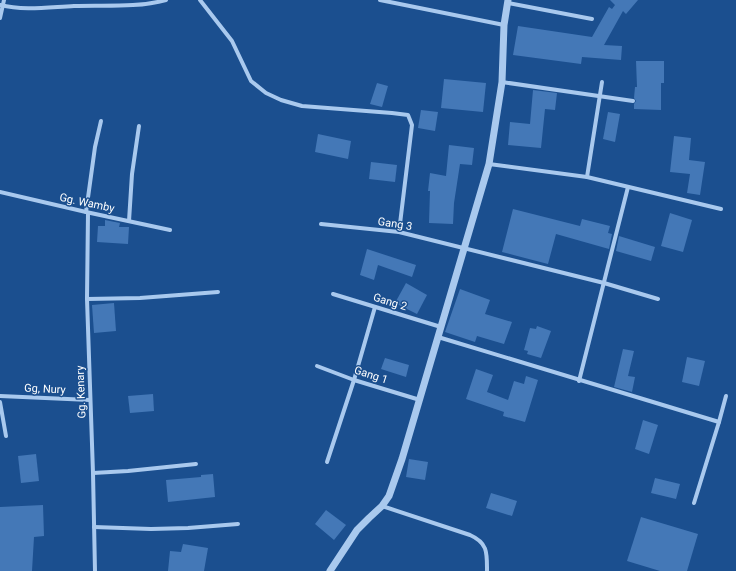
<svg xmlns="http://www.w3.org/2000/svg" width="736" height="571" font-family="Roboto,sans-serif">
  <rect width="100%" height="100%" fill="#1b4f8f"/>
  <g fill="#4478b7">
    <path d="M610,0H638L626,14L623,11L604,45L622,46L621,60L582,57L581,64L513,55L518,26L592,37L609,7L612,9L615,5Z"/>
    <path d="M636,61H664V83H661V110L634,109V104L636,101L634,98L635,87H637Z"/>
    <path d="M444,79L486,83L483,112L441,108Z"/>
    <path d="M377,83L388,86L382,107L370,104Z"/>
    <path d="M533,90L557,93L555,110L545,109L541,148L508,145L510,122L530,124Z"/>
    <path d="M421,110L438,112L435,131L418,128Z"/>
    <path d="M608,112L620,114L615,142L603,139Z"/>
    <path d="M318,134L351,141L348,159L315,152Z"/>
    <path d="M674,136L691,138L689,160L705,162L700,195L687,193L690,174L670,172Z"/>
    <path d="M449,145L474,148L472,165L460,164L454,203L453,224L429,223L430,191H428L430,173L446,176Z"/>
    <path d="M371,162L397,165L395,182L369,179Z"/>
    <path d="M513,209L580,226L582,219L610,226L608,233L612,234L609,249L556,234L548,264L502,252Z"/>
    <path d="M670,213L692,220L683,252L661,246Z"/>
    <path d="M105,220L120,223L119,227H129L128,244L97,242L98,226H105Z"/>
    <path d="M619,236L655,247L651,261L616,251Z"/>
    <path d="M367,249L416,265L412,277L378,265L374,280L360,275Z"/>
    <path d="M406,283L427,295L417,314L395,303Z"/>
    <path d="M460,289L490,300L485,314L512,322L504,344L477,336L475,342L445,332Z"/>
    <path d="M114,303L116,331L94,333L92,305Z"/>
    <path d="M537,326L551,331L541,358L527,354L528,351L524,350L530,328L536,329Z"/>
    <path d="M623,349L634,351L628,376L635,377L632,392L614,387Z"/>
    <path d="M687,357L705,361L699,386L682,382Z"/>
    <path d="M385,358L409,365L406,377L381,369Z"/>
    <path d="M476,369L493,375L487,392L508,400L514,381L524,384L526,376L538,380L525,422L503,416L504,412L466,399Z"/>
    <path d="M153,394L154,411L130,413L128,396Z"/>
    <path d="M643,420L658,425L649,454L635,449Z"/>
    <path d="M36,454L39,481L21,483L18,456Z"/>
    <path d="M409,459L428,462L425,480L406,477Z"/>
    <path d="M213,474L215,497L168,502L166,480L201,477V475Z"/>
    <path d="M655,478L680,484L676,499L651,493Z"/>
    <path d="M491,493L517,501L512,516L486,508Z"/>
    <path d="M43,505L44,536L34,537L32,571H0V507Z"/>
    <path d="M326,510L346,525L334,540L315,524Z"/>
    <path d="M641,517L698,534L687,571H660L627,561Z"/>
    <path d="M183,544L208,548L204,571H168L170,551L181,552Z"/>
  </g>
  <g fill="none" stroke-linecap="round" stroke-linejoin="round">
    <g stroke="#a9c9ee" stroke-width="4">
      <path d="M200,0L232,41L251,81L266,93L281,100L302,106L392,113L408,115L412,125L399,232"/>
      <path d="M380,0L504,25"/>
      <path d="M508,3L592,19"/>
      <path d="M0,5C23,11 50,7 74,6C104,5 137,8 166,0"/>
      <path d="M0,18L4,0"/>
      <path d="M502,82L633,101"/>
      <path d="M489,164L587,177L721,209"/>
      <path d="M587,177L602,82"/>
      <path d="M0,192L86,212L170,230"/>
      <path d="M86,212L95,147L101,121"/>
      <path d="M88,213L87,299L93,473L95,571"/>
      <path d="M129,221L132,174L139,126"/>
      <path d="M321,224L399,232L604,283L658,299"/>
      <path d="M333,294L441,327"/>
      <path d="M87,299L140,298L218,292"/>
      <path d="M438,337L719,422L694,503"/>
      <path d="M317,366L354,380L420,400"/>
      <path d="M579,381L628,187"/>
      <path d="M0,396L90,400"/>
      <path d="M0,402L6,436"/>
      <path d="M719,422L726,396"/>
      <path d="M327,462L354,380L375,307"/>
      <path d="M93,473L128,471L196,464"/>
      <path d="M382,506L470,535C488,543 487,553 487,571"/>
      <path d="M94,527L151,529L188,528L238,524"/>
    </g>
    <path stroke="#a9c9ee" stroke-width="7" d="M330,571L357,530L369,518L382,506L389,496L402,459L489,164L502,82L504,25L508,0"/>
  </g>
  <g text-anchor="middle" dominant-baseline="central" stroke-width="3" stroke-linejoin="round" paint-order="stroke">
    <g font-size="11" fill="#fff" stroke="#1b4f8f">
      <text transform="translate(87 203) rotate(12)">Gg. Wamby</text>
      <text transform="translate(395 224) rotate(9)">Gang 3</text>
      <text transform="translate(390 302) rotate(17)">Gang 2</text>
      <text transform="translate(371 375) rotate(18)">Gang 1</text>
      <text transform="translate(45 389) rotate(3)">Gg, Nury</text>
      <text transform="translate(81 392) rotate(-92)">Gg. Kenary</text>
    </g>
  </g>
</svg>
